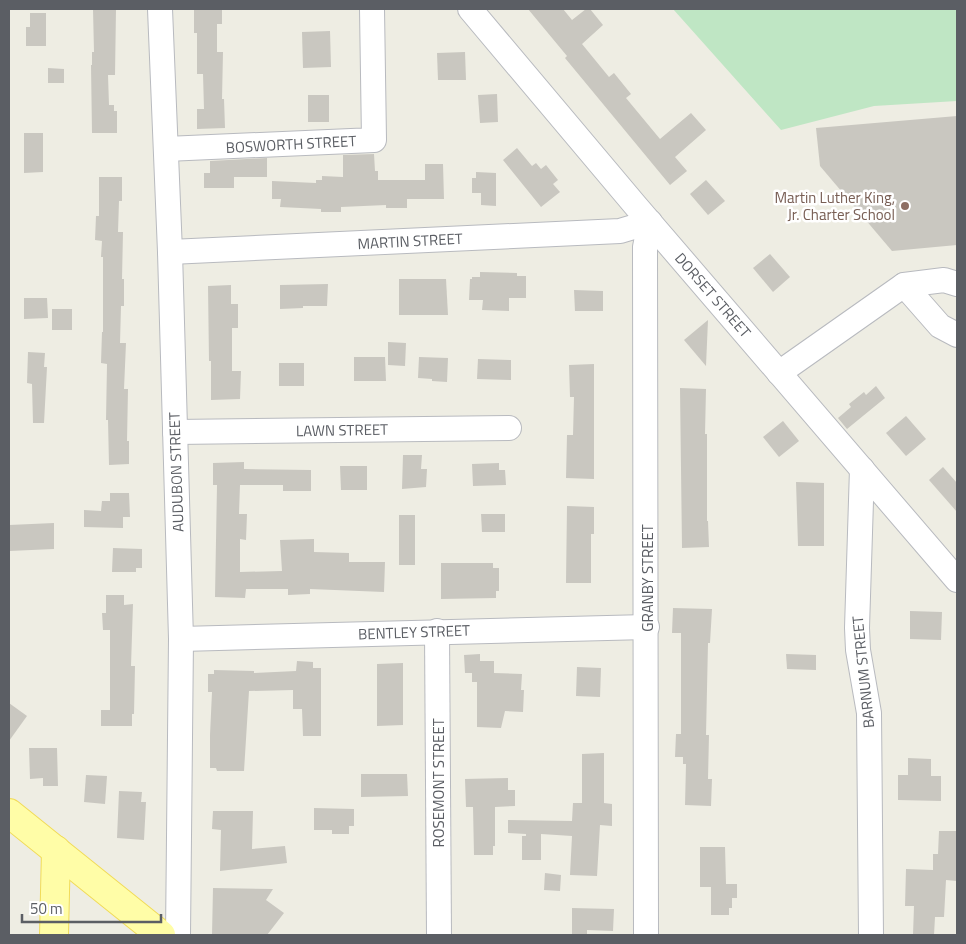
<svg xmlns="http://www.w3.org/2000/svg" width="966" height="944" font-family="'Titillium Web',sans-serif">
  <rect width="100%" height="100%" fill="#eeede3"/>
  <path fill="#bfe6c4" d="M673,9H957V101L874,106L781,130Z"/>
  <g fill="#c9c7c0">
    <path d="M93,9H116L115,75H108L109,105H114V111H117V133H92L91,65H92V52H94Z"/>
    <path d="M528,9H563L572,20L586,9H590L603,25L582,44L609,77L614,73L631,94L626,98L660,139L691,113L706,130L675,157L687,171L670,185L565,58L567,56Z"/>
    <path d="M194,10H222V24H217V52H223L222,99H224L225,128L197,129V109H204L203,74H197V33H194Z"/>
    <path d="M30,13H46V46H26V27H30Z"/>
    <path d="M330,31L331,67L303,68L302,32Z"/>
    <path d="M465,52L466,80H438L437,53Z"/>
    <path d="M48,68L64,69V83H48Z"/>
    <path d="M497,94L498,122L480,123L478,95Z"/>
    <rect x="308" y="95" width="21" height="27"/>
    <path d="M957,116V245L892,251L820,166L816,128Z"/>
    <path d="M24,133H43V172L24,173Z"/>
    <path d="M517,148L532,166L536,163L541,169L546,165L558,180L553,184L560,192L541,207L503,160Z"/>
    <path d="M374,154L375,171H378V180H425V164H443L444,199H407V208H386V205L341,207V212H321V209L280,207L281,199H272V181L316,183V180H322V176L343,177V155Z"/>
    <path d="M267,158V177H234V188H204V173H210V161Z"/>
    <path d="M476,172L496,173V206L481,205V193H472V178H476Z"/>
    <path d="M99,177H122V201H119L118,232H123L122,279H124V306H121L120,343H126L124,389H128L127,441H129V464L109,465L108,420H106L107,364L101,363L102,332H103V257H101L102,241L95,240L96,216H99Z"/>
    <path d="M706,180L725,201L708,215L690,194Z"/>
    <path d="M770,254L790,277L773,292L753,268Z"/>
    <path d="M480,272L517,273V276H526V298H509V311L482,310L483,300H469L470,279H472V277H480Z"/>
    <path d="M399,279H446L448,315H399Z"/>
    <path d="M328,284L327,306H303V308L280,309V285Z"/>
    <path d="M231,285V304H238V328H232V371H241L240,399L211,400V361H209L208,286Z"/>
    <path d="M574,290L603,291V311H575Z"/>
    <path d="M24,298H47L48,318L24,319Z"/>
    <rect x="52" y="309" width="20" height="21"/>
    <path d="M708,320L706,366L684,340Z"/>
    <path d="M388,342L406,343L405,366L388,365Z"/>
    <path d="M28,352L45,353L44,367H47L44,423H33L32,384L27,383Z"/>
    <path d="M354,357H385L386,381H354Z"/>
    <path d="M419,357L448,358L447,382L432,381V379L418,378Z"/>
    <path d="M478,359L511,360V380L477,379Z"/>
    <rect x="279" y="363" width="25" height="23"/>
    <path d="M594,364V479L566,478L567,435H573L574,397H570L569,365Z"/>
    <path d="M876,386L885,398L847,429L838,418L851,407L849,404L864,392L866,395Z"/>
    <path d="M680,388L706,389L705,434H707V521H708L709,547L682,548Z"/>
    <path d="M906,416L926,439L906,456L886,433Z"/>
    <path d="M783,421L799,441L779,457L763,437Z"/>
    <path d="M403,455H422L421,469H427L426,487L402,489Z"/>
    <path d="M244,462V469L311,470V491H283V485H240L239,514H247L246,540L240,539V572L282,571L280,540L314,539V552L349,553V562H385L384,592L310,589V594L288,595V589H246L245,598L215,597L217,485H213V463Z"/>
    <path d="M499,463V470H505L506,485L473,486L472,464Z"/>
    <path d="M340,466H367V490H341Z"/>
    <path d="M943,467L957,483V512L929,480Z"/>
    <path d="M796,482L824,483V546H798Z"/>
    <path d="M110,493H129L130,517H123V528L84,527V510L101,511L102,501H110Z"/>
    <path d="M567,506L594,507V534H591V583H566Z"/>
    <path d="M481,514H505V532H482Z"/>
    <rect x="399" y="515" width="16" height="50"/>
    <path d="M54,523V549L9,551V525Z"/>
    <path d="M113,548L142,549V568H136V572H112Z"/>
    <path d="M441,563H493V568H499V591H496V598L441,599Z"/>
    <path d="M106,595H124V605L133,604L131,666H135L134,714H132V726H101V710H110V630H103L102,613H106Z"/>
    <path d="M673,608L712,609L710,643H708L706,735H709L708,779H712L711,806L685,805L686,764H683V757H675L676,734H681V633H672Z"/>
    <path d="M910,611L942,612L941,640L910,639Z"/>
    <path d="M480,654V661H494V673L522,674L521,690H524L523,712L505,711L501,728L477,727V682H472V673H465L464,655Z"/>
    <path d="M786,654L816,655V670L787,669Z"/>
    <path d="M297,661L313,662V668H321V736H303L302,709H293V690L249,691L244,771H217L216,768H210V735L212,692H208V674H214V670L254,671V673L296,671Z"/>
    <path d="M403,663V725L377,726V664Z"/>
    <path d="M577,667L601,668L600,697L576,696Z"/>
    <path d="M9,703L27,716L9,741Z"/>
    <path d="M29,748H57L58,786H43V778L30,779Z"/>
    <path d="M604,753V803L612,804V826L600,825L597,876L570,875L572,836L541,834V860H522V836H526V834L508,833V820L572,821L573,803H582V754Z"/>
    <path d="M908,758L931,759V776H941V801L898,800V775H908Z"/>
    <path d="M361,774H407L408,796L361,797Z"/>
    <path d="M86,775L107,776L105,804L84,802Z"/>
    <path d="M508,778V790H515V806L495,807V846H493V855H474L473,807H466L465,779Z"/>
    <path d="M119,791L142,792L141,802H146L144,840L117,838Z"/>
    <path d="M314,808L354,809V826H349V834H332V830H314Z"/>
    <path d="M213,811H253L252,849L285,846L287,863L220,871L221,830L212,829Z"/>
    <path d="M939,831H957V881L946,880L944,917H935L934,935H913L914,906H905L906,869L933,870V854H938Z"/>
    <path d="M700,847H725L726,884H737V898H732V908H729V915H711V887H700Z"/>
    <path d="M545,873L561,875L560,891L544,890Z"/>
    <path d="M213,888L273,889L266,900L284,913L267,935H212Z"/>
    <path d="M572,908L614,909L613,931L587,930V935L572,934Z"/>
  </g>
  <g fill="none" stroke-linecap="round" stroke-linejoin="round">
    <g stroke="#b8babf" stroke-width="26">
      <g id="minor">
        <path d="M160,9L170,252L181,639L178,935"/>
        <path d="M470,9L635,205L957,580"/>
        <path d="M166,149L374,140L372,9"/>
        <path d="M170,252L620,231L650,222L645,247L646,935"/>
        <path d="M904,285L940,326L957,335"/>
        <path d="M779,373L904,285L944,280L957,284"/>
        <path d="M175,432L509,428"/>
        <path d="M862,469L857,628L858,650L869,713L871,935"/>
        <path d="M437,631L439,935"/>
        <path d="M181,639L647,627"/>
      </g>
    </g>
    <g stroke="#f1db58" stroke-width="30">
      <g id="major">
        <path d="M9,813L161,935"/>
        <path d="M54,935L56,850"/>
      </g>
    </g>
    <use href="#minor" stroke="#fff" stroke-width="24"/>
    <use href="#major" stroke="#fffda7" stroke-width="28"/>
  </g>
  <circle fill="#8d6e63" stroke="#fff" stroke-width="2" cx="905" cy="206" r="5"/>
  <g text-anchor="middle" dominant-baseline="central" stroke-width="5" stroke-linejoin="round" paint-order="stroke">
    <g font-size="15" fill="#5b5e64" stroke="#fff">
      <text transform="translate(291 144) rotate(-3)">BOSWORTH STREET</text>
      <text transform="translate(410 241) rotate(-3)">MARTIN STREET</text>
      <text transform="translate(713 295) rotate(49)">DORSET STREET</text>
      <text transform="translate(342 430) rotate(-1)">LAWN STREET</text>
      <text transform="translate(176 472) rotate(-92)">AUDUBON STREET</text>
      <text transform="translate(647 578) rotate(-90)">GRANBY STREET</text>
      <text transform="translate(414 632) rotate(-2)">BENTLEY STREET</text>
      <text transform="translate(863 672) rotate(-96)">BARNUM STREET</text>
      <text transform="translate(438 783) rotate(-90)">ROSEMONT STREET</text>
    </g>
    <g font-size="15" fill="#785e54" stroke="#fff" text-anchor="end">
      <text x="895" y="197">Martin Luther King,<tspan x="895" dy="17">Jr. Charter School</tspan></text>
    </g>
  </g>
  <rect width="966" height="944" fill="none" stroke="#5b5e64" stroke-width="20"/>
  <path d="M22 914v8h139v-8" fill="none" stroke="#5b5e64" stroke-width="2.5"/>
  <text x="30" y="914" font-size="15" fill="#5b5e64" stroke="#ffffff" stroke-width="4" paint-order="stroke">50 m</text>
</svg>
